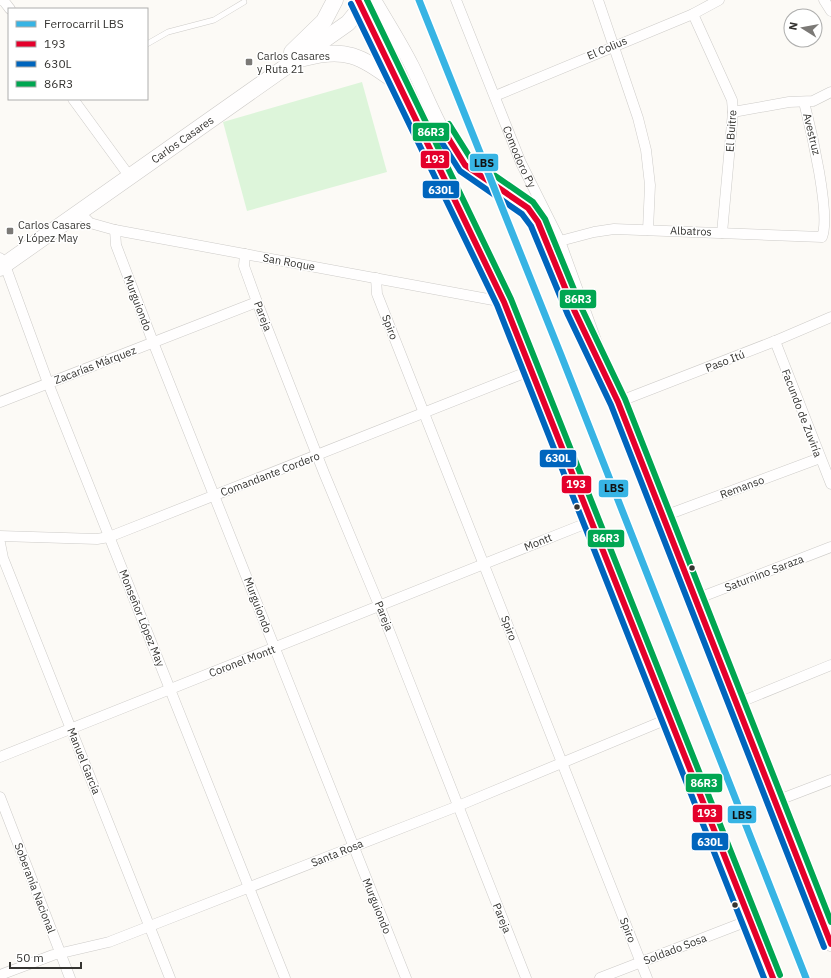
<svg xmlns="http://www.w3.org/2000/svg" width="831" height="978" font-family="'IBM Plex Sans',sans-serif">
  <rect width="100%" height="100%" fill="#fcfaf6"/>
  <path fill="#ddf5da" d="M362,82L387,172L247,211L223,122Z"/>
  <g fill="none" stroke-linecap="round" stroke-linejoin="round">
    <path stroke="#d4d2cf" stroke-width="14" stroke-dasharray="14 7" stroke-linecap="butt" d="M478,175L516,199"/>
    <g stroke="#cdcbc8" stroke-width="6">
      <path id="service" d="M147,44L168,32L214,20L244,2"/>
    </g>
    <g stroke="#cdcbc8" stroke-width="11">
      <g id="minor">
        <path d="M3,0L10,9"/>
        <path id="s1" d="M456,0L521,163L560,241L601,354"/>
        <path d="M598,0L638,118L646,150L650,185L648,230"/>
        <path d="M824,0L831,11"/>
        <path d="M693,14L732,100L733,112L722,233"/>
        <path d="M495,96L693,14L719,0"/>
        <path d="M73,99L130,177"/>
        <path d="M733,112L789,102L813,101L831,92"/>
        <path d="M79,212L90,223L115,230L504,302"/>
        <path d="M115,230L116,245L153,342L406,978"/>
        <path d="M560,241L594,232L614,229L822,237C831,215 811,129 804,102"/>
        <path d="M245,254L244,266L257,302L324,473L379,605L526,978"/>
        <path d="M0,258L6,268L48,383L285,978"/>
        <path d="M376,278L377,294L647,978"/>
        <path d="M775,341L831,484"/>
        <path d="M616,395L618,402L775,341L831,317"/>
        <path d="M0,402L257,302"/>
        <path d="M664,516L820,458"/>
        <path d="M0,536L97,539L109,537L532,370"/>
        <path d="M0,543L3,558L170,978"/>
        <path d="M696,599L831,547"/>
        <path d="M738,703L831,665"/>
        <path d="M0,757L592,521"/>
        <path d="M0,797L70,978"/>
        <path d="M776,801L831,780"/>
        <path d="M0,975L53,955L109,942L150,926L458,806L670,718"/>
        <path d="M600,978L750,920"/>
      </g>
    </g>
    <g stroke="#cdcbc8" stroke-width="15">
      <g id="secondary">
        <path d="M374,0C387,22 401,44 412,66C431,104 444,148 478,175"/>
        <path d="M516,199L528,208L538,222L575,312L618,402L831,944"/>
      </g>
    </g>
    <g stroke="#cdcbc8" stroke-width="17">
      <g id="primary">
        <path d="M358,0L466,221L504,302L773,978"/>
        <path d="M292,52L324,21L335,0"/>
        <path d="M304,58C349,46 362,58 398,83"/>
        <path id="s2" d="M0,268L348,23L361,7"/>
      </g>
    </g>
    <use href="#service" stroke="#fffefe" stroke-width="5"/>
    <use href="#minor" stroke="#fffefe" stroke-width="10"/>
    <use href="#secondary" stroke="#fffefe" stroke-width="14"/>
    <use href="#primary" stroke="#fffefe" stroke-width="16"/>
    <g stroke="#fff" stroke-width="9">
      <g id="bus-1">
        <path d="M358,0L504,302L773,978"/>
        <path d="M442,128L465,165L528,208L538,222L575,312L618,402L831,944"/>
      </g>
    </g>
    <g stroke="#fff" stroke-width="9">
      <g id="bus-2">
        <path d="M351,4L497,305L764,978"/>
        <path d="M435,132L460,171L522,214L531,226L568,315L611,405L824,947"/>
      </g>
    </g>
    <g stroke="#fff" stroke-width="9">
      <g id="bus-3">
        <path d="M367,0L511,299L780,975"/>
        <path d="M449,124L471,159L533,202L545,219L582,309L625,399L831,922"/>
      </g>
    </g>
    <use href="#bus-1" stroke="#e4002b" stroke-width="6"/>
    <use href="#bus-2" stroke="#0065bd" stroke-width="6"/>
    <use href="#bus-3" stroke="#00a651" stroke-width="6"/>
    <g stroke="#fff" stroke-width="10">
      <path id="rail-1" d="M419,0L561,355L806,978"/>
    </g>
    <use href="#rail-1" stroke="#37b4e4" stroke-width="7"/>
  </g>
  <g fill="#7b7976" stroke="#fff" stroke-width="1.5">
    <rect x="245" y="58" width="8" height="8" rx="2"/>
    <rect x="6" y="227" width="8" height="8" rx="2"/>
  </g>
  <g fill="#353431" stroke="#fff" stroke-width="1.5">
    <circle cx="577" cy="507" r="3.5"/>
    <circle cx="692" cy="568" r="3.5"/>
    <circle cx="735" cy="905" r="3.5"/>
  </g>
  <g text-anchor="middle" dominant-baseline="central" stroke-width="3" stroke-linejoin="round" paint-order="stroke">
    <g font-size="11" fill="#353431" stroke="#fff">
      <text transform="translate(607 48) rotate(-23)">El Colius</text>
      <text transform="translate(731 131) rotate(-86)">El Buitre</text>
      <text transform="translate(812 134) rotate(76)">Avestruz</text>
      <text stroke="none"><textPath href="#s2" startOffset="223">Carlos Casares</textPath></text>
      <text stroke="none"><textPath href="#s1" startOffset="169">Comodoro Py</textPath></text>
      <text transform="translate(691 231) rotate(2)">Albatros</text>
      <text transform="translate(289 262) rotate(10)">San Roque</text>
      <text transform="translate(138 303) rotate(69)">Murguiondo</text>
      <text transform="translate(263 316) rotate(69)">Pareja</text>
      <text transform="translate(390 327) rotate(69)">Spiro</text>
      <text transform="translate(725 361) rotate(-21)">Paso Itú</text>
      <text transform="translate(95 365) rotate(-21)">Zacarías Márquez</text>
      <text transform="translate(802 413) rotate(69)">Facundo de Zuviría</text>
      <text transform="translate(270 474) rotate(-21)">Comandante Cordero</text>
      <text transform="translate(742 487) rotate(-20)">Remanso</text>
      <text transform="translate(538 542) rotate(-22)">Montt</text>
      <text transform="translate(764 573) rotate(-21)">Saturnino Saraza</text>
      <text transform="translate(258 605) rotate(69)">Murguiondo</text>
      <text transform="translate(384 616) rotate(68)">Pareja</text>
      <text transform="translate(142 618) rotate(68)">Monseñor López May</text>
      <text transform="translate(509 628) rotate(69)">Spiro</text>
      <text transform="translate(242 661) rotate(-21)">Coronel Montt</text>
      <text transform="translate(84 761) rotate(68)">Manuel García</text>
      <text transform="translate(337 853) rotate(-22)">Santa Rosa</text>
      <text transform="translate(35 888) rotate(69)">Soberanía Nacional</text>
      <text transform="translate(377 906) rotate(68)">Murguiondo</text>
      <text transform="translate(502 918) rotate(68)">Pareja</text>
      <text transform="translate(628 930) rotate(68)">Spiro</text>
      <text transform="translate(675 949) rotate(-21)">Soldado Sosa</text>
    </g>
    <g font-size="11" fill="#353431" stroke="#fff" text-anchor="start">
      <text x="257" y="56">Carlos Casares<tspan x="257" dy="13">y Ruta 21</tspan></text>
      <text x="18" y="225">Carlos Casares<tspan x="18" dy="13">y López May</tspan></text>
    </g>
  </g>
  <g stroke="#fff" stroke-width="1.5">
    <rect x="412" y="122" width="38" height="20" rx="4" fill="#00a651"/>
    <rect x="420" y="150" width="30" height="19" rx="4" fill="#e4002b"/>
    <rect x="469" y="153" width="30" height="19" rx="4" fill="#37b4e4"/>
    <rect x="422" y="180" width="38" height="19" rx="4" fill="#0065bd"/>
    <rect x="559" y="289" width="38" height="20" rx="4" fill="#00a651"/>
    <rect x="539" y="449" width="38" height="19" rx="4" fill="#0065bd"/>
    <rect x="561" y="475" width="31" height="19" rx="4" fill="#e4002b"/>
    <rect x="598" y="479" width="31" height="19" rx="4" fill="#37b4e4"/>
    <rect x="587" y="529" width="38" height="19" rx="4" fill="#00a651"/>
    <rect x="685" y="773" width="38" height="20" rx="4" fill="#00a651"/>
    <rect x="692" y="804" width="31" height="19" rx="4" fill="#e4002b"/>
    <rect x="727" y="805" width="30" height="19" rx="4" fill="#37b4e4"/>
    <rect x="691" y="832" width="38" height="19" rx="4" fill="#0065bd"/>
  </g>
  <g font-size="11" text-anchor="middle" font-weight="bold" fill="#fff">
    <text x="431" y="136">86R3</text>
    <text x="435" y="163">193</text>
    <text x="441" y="194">630L</text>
    <text x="578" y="303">86R3</text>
    <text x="558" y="462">630L</text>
    <text x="576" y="488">193</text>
    <text x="606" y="542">86R3</text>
    <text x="704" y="787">86R3</text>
    <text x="707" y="817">193</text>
    <text x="710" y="846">630L</text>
  </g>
  <g font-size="11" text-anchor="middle" font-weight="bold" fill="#111">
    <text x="484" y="167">LBS</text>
    <text x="614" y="492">LBS</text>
    <text x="742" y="819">LBS</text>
  </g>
  <rect x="8" y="8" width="140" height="92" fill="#ffffff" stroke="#aeaead"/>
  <rect x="16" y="21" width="20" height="6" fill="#37b4e4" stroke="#aeaead"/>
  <text x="44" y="28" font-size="12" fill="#353431">Ferrocarril LBS</text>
  <rect x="16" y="41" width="20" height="6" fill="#e4002b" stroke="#aeaead"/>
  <text x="44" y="48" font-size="12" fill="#353431">193</text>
  <rect x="16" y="61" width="20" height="6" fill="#0065bd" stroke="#aeaead"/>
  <text x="44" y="68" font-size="12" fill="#353431">630L</text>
  <rect x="16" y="81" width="20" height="6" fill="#00a651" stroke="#aeaead"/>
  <text x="44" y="88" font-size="12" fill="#353431">86R3</text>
  <g transform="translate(803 28) rotate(281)"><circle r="19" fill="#ffffff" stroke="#aeaead"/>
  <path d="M0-3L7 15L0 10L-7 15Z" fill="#7b7976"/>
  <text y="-6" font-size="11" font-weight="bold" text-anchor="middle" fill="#353431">N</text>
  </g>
  <path d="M10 962v6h71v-6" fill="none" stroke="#353431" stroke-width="2"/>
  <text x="16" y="962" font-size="12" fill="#353431" stroke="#ffffff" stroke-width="3" paint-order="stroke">50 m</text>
</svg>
